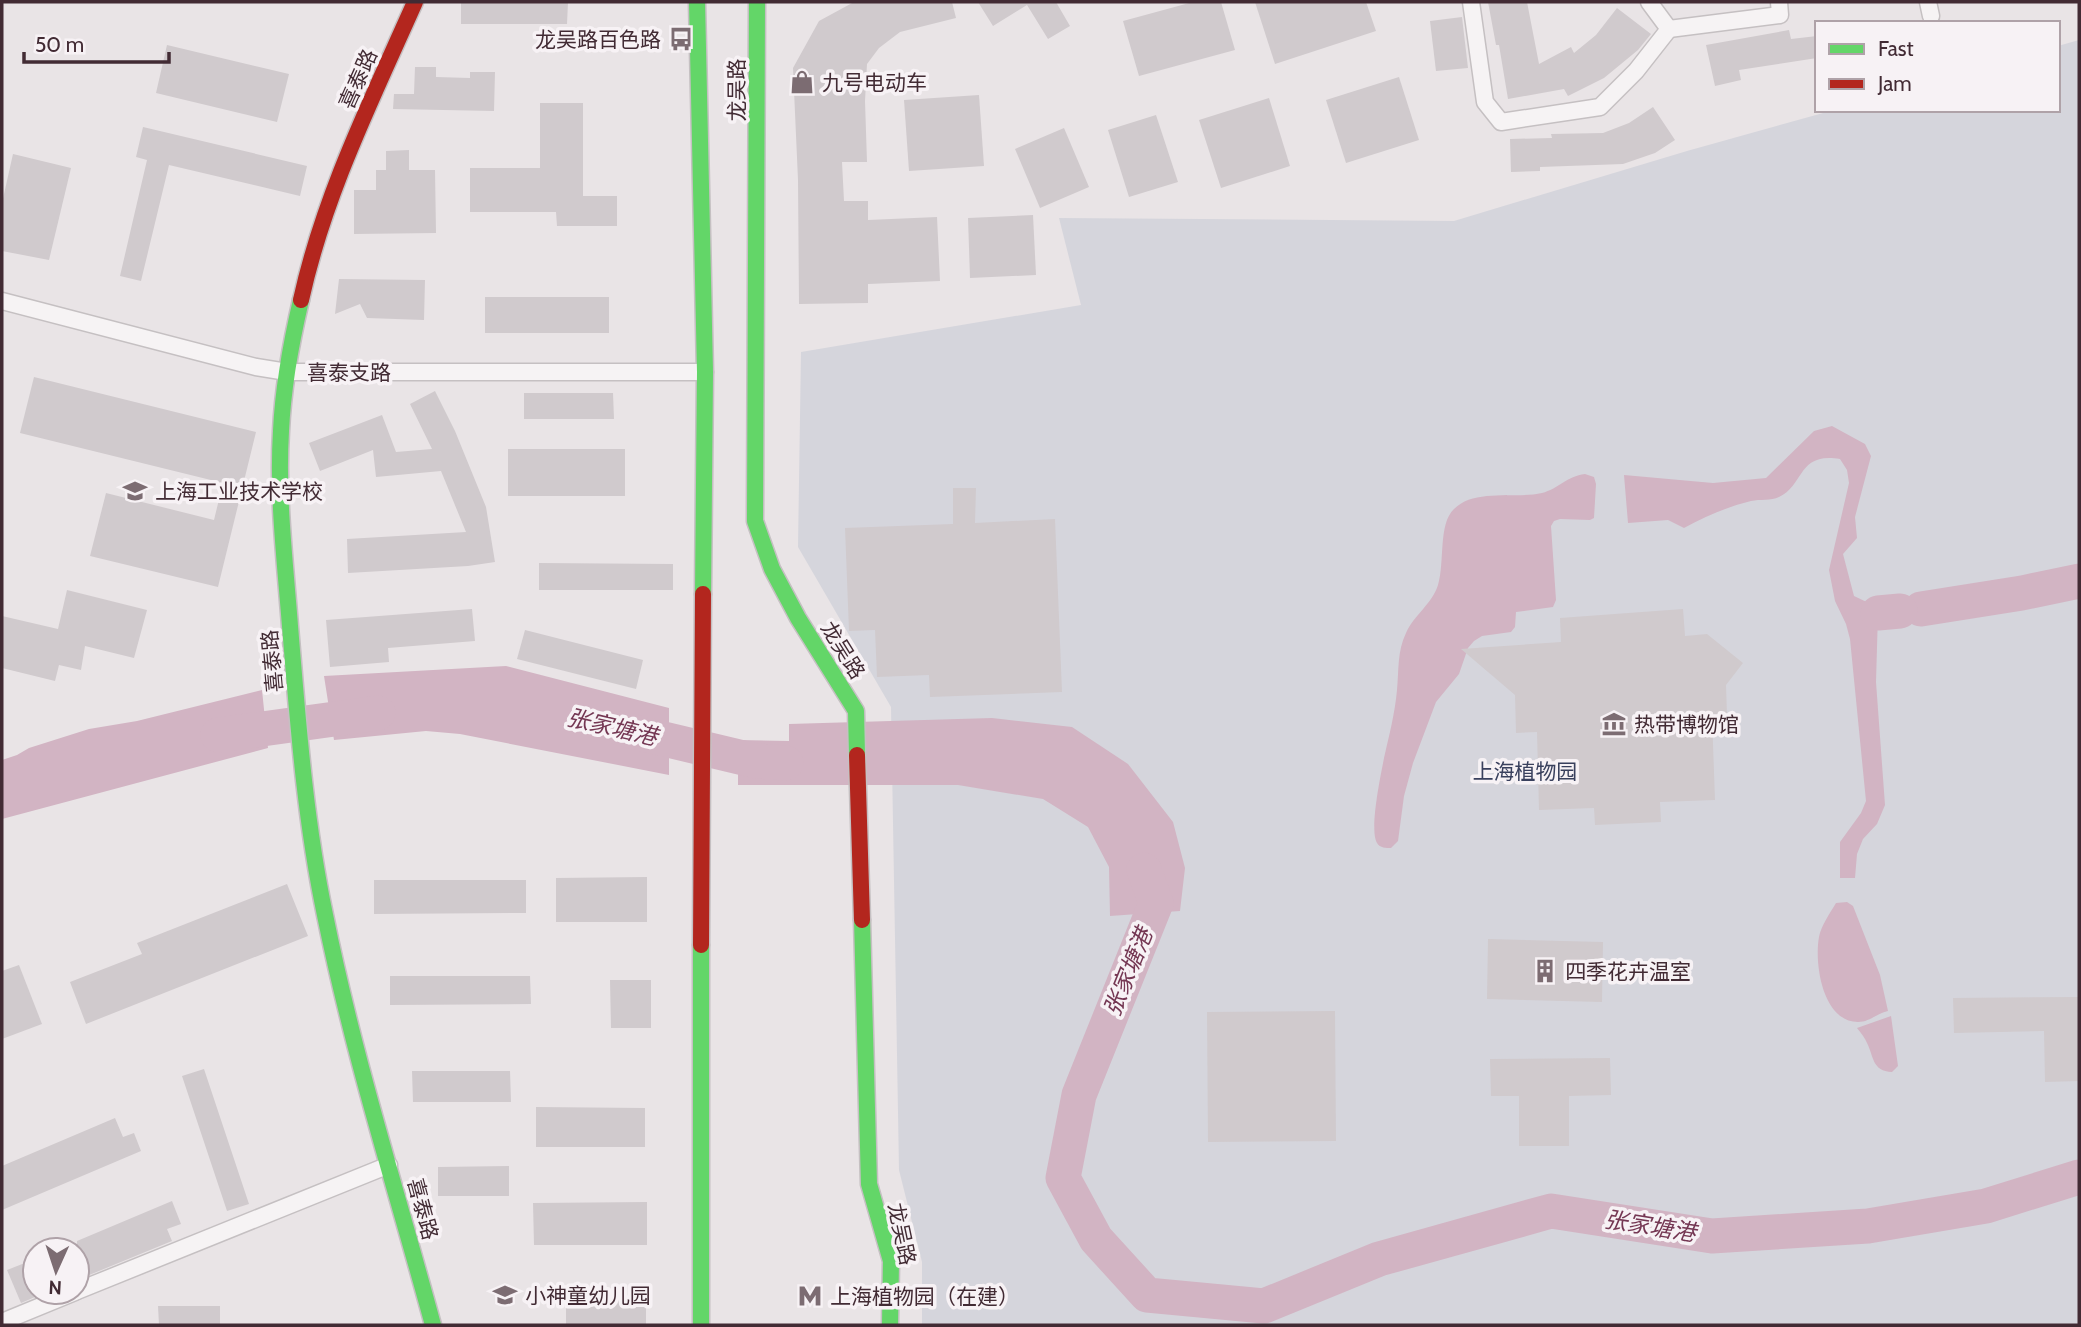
<svg xmlns="http://www.w3.org/2000/svg" width="2081" height="1327" font-family="Cabin,'Noto Sans SC',sans-serif">
  <rect width="100%" height="100%" fill="#e9e4e6"/>
  <path fill="#d5d5dc" d="M2079,40V1325H922V1262L899,1170L891,707L798,547L801,352L1081,305L1059,218L1454,221L1687,151L1834,110H2058V46Z"/>
  <g fill="#d2b4c3">
    <path d="M1832,426L1865,444L1871,456L1855,517L1857,538L1843,554L1854,596L1873,605L1878,613L1876,682L1885,805L1877,824L1863,839L1857,854L1855,878H1840V842L1861,813L1866,801L1850,639L1846,624L1835,601L1829,570L1849,483L1847,470L1840,459C1797,452 1805,485 1779,497C1771,501 1760,499 1751,501C1727,507 1706,516 1684,528L1668,520L1628,523L1624,475L1713,483L1766,478L1814,431Z"/>
    <path d="M1585,474L1594,477L1596,484L1594,518L1590,520L1560,519L1554,521L1551,526L1556,600L1553,607L1516,612L1515,627L1511,632L1482,636L1474,641L1468,648L1459,674L1436,702L1413,763L1404,796L1398,841L1391,848C1386,848 1380,848 1377,843C1369,830 1381,774 1384,758C1389,736 1395,713 1397,690C1399,670 1397,652 1406,633C1414,615 1432,604 1438,585C1445,562 1438,524 1454,509C1474,488 1516,499 1542,493C1558,489 1567,476 1585,474Z"/>
    <path d="M506,666L669,708V775L460,734L426,731L334,740L324,676Z"/>
    <path d="M262,690L268,748L2,819V760L17,755L29,748L89,729L137,721Z"/>
    <path d="M992,718L1072,727L1128,764L1173,822L1185,868L1180,911L1110,916L1109,867L1088,827L1043,799L958,785H738V740L789,741V724Z"/>
    <path d="M1847,902L1853,906L1880,975L1888,1011C1877,1013 1870,1022 1858,1022C1823,1022 1814,964 1819,937C1821,926 1830,913 1836,903Z"/>
    <path d="M1891,1016L1898,1066L1892,1072C1872,1071 1874,1057 1867,1043C1865,1038 1861,1033 1857,1028Z"/>
  </g>
  <g fill="none" stroke-linecap="round" stroke-linejoin="round">
    <g stroke="#d2b4c3" stroke-width="35">
      <path d="M1921,609L2022,593L2079,581"/>
      <path d="M1878,613L1900,611"/>
      <path d="M622,729L756,761L786,763"/>
      <path d="M218,735L378,713"/>
      <path d="M1144,870L1156,903L1079,1095L1063,1178L1096,1239L1147,1295L1264,1306L1379,1259L1551,1211L1712,1236L1868,1226L1986,1206L2079,1177"/>
    </g>
  </g>
  <g fill="#d0cacd">
    <path d="M461,2H568L567,24H461Z"/>
    <path d="M854,2H952L956,18L900,32L879,48L867,64L865,101L867,162H842L844,201H868V220L937,217L940,281L868,284V303L799,304L798,180L793,68L819,21Z"/>
    <path d="M978,2H1056L1070,26L1048,39L1027,5L993,26Z"/>
    <path d="M1193,2H1221L1235,50L1139,76L1123,21Z"/>
    <path d="M1255,2H1366L1376,31L1275,64Z"/>
    <path d="M1488,2H1527L1539,64L1571,47L1574,53L1596,35L1617,8L1651,34L1638,50L1604,78L1568,96L1564,89L1508,99L1499,45H1496Z"/>
    <path d="M1462,17L1468,68L1436,71L1430,21Z"/>
    <path d="M1789,30L1791,39L1817,36V58L1739,70L1741,80L1715,86L1706,45Z"/>
    <path d="M167,45L289,74L277,122L156,93Z"/>
    <path d="M415,67H436V77L470,78V72H495L494,111L393,109L394,94H414Z"/>
    <path d="M1399,77L1419,140L1346,163L1326,100Z"/>
    <path d="M979,95L984,166L909,171L904,100Z"/>
    <path d="M1269,98L1290,166L1221,188L1199,120Z"/>
    <path d="M540,103H583V196H617V226H557L556,212H470V168H540Z"/>
    <path d="M1653,107L1675,140L1655,153L1623,164L1540,167V171L1511,172L1510,139L1552,138L1551,134L1603,133L1629,123Z"/>
    <path d="M1156,115L1178,182L1129,197L1108,130Z"/>
    <path d="M143,127L307,166L300,196L169,165L141,281L120,276L147,160L136,157Z"/>
    <path d="M1064,128L1089,187L1040,208L1015,149Z"/>
    <path d="M409,150V170H435L436,233L354,234V190H376V170H386V151Z"/>
    <path d="M13,154L71,168L49,260L2,251V203Z"/>
    <path d="M1033,215L1036,275L970,278L968,218Z"/>
    <path d="M339,279L425,280L424,320L367,318L360,304L335,314Z"/>
    <rect x="485" y="297" width="124" height="36"/>
    <path d="M34,377L256,432L218,587L90,556L106,493L214,520L223,483L20,433Z"/>
    <path d="M435,391L455,431L486,507L495,562L468,566L348,573L347,539L466,532L441,471L376,477L373,450L320,471L309,443L382,415L396,452L432,449L410,404Z"/>
    <path d="M524,393H613L614,419H524Z"/>
    <rect x="508" y="449" width="117" height="47"/>
    <path d="M953,488H976L975,523L1055,519L1062,692L930,697L929,675L877,677L875,630L849,631L845,528L953,524Z"/>
    <path d="M539,563L673,564V590H539Z"/>
    <path d="M67,590L147,610L134,658L85,646L81,670L59,665L55,681L2,668V616L58,629Z"/>
    <path d="M472,609L475,641L388,648L389,662L330,667L326,620Z"/>
    <path d="M1683,609L1685,636L1707,634L1743,663L1726,685L1727,715L1712,716L1715,800L1660,802L1661,822L1595,825L1594,808L1539,810L1537,732L1516,733L1515,695L1461,649L1561,642L1560,618Z"/>
    <path d="M525,630L643,660L636,689L517,659Z"/>
    <path d="M647,877V922H556V878Z"/>
    <path d="M374,880H526V913L374,914Z"/>
    <path d="M287,884L308,936L86,1024L70,982L142,954L137,943Z"/>
    <path d="M1488,939L1603,942L1602,1002L1487,999Z"/>
    <path d="M19,965L42,1024L2,1039V971Z"/>
    <path d="M390,976H530L531,1004L390,1005Z"/>
    <path d="M610,980H651V1028H611Z"/>
    <path d="M2079,997V1081L2045,1082L2044,1031L1954,1033L1953,998Z"/>
    <path d="M1335,1011L1336,1141L1208,1142L1207,1012Z"/>
    <path d="M1610,1058L1611,1095L1569,1096V1146H1519V1096H1491L1490,1059Z"/>
    <path d="M204,1069L249,1204L227,1211L182,1076Z"/>
    <path d="M412,1071H510L511,1102H413Z"/>
    <path d="M536,1107L645,1108V1147H536Z"/>
    <path d="M115,1118L123,1137L134,1133L141,1151L2,1210V1166Z"/>
    <path d="M509,1166V1196H438V1167Z"/>
    <path d="M172,1201L181,1224L167,1229L172,1241L77,1280V1241Z"/>
    <path d="M647,1202V1245H534L533,1203Z"/>
    <path d="M35,1259V1297L21,1303L7,1270Z"/>
    <rect x="566" y="1297" width="80" height="28"/>
    <path d="M158,1306H220V1325H159Z"/>
  </g>
  <g fill="none" stroke-linecap="round" stroke-linejoin="round">
    <g stroke="#c5c0c2" stroke-width="19">
      <g id="street">
        <path d="M1471,2L1485,102L1501,122L1600,107L1636,71L1669,29L1649,2"/>
        <path d="M1928,2L1931,16"/>
        <path d="M1669,29L1780,15L1779,2"/>
        <path d="M2,301L256,367L287,372H705"/>
        <path d="M77,1291L389,1165"/>
        <path d="M2,1322L75,1292"/>
      </g>
    </g>
    <g stroke="#c5c0c2" stroke-width="19">
      <g id="fast">
        <path d="M697,2L705,372L703,594"/>
        <path d="M757,2L755,521L772,569L798,618L856,711L857,755"/>
        <path d="M301,300C291,343 283,386 281,431C277,496 285,561 290,626C298,723 305,820 325,915C353,1054 396,1189 433,1325"/>
        <path d="M862,920L869,1184L891,1261L890,1325"/>
        <path d="M701,945V1325"/>
      </g>
    </g>
    <g stroke="#c5c0c2" stroke-width="19">
      <g id="jam">
        <path d="M301,300C324,195 372,99 415,2"/>
        <path d="M857,755L862,920"/>
        <path d="M701,945L703,594"/>
      </g>
    </g>
    <use href="#street" stroke="#f6f3f4" stroke-width="16"/>
    <use href="#fast" stroke="#63d668" stroke-width="16"/>
    <use href="#jam" stroke="#b3261e" stroke-width="16"/>
  </g>
  <defs>
    <g id="bus-bare" transform="scale(1.89)"><path d="M-5-6H5V4H4V6H2V4H-2V6H-4V4H-5ZM-3.5-4V0h7V-4ZM-3.5 1.2v1.5H-2V1.2ZM2 1.2v1.5H3.5V1.2Z" fill="#7c6c72" stroke="#f7f2f5" stroke-width="2.5" paint-order="stroke"/></g>
    <g id="shop-bare" transform="scale(1.89)"><path d="M-5-2.5h2.3a2.7 3.5 0 0 1 5.4 0H5L5.5 6h-11ZM-1.5-2.5h3a1.5 2.3 0 0 0-3 0Z" fill="#7c6c72" stroke="#f7f2f5" stroke-width="2.5" paint-order="stroke"/></g>
    <g id="school-bare" transform="scale(1.89)"><path d="M0-5L7-2L0 1L-7-2ZM-4 1L0 2.5L4 1V4Q0 6-4 4Z" fill="#7c6c72" stroke="#f7f2f5" stroke-width="2.5" paint-order="stroke"/></g>
    <g id="museum-bare" transform="scale(1.89)"><path d="M0-6L6-3V-2H-6V-3ZM-5-1h2V3h-2ZM-1-1h2V3h-2ZM3-1h2V3H3ZM-6 4H6V6H-6Z" fill="#7c6c72" stroke="#f7f2f5" stroke-width="2.5" paint-order="stroke"/></g>
    <g id="building-bare" transform="scale(1.89)"><path d="M-4-6H4V6H1V3H-1V6H-4ZM-2.5-4.3h1.7v1.8h-1.7ZM.8-4.3h1.7v1.8H.8ZM-2.5-1h1.7V.8h-1.7ZM.8-1h1.7V.8H.8Z" fill="#7c6c72" stroke="#f7f2f5" stroke-width="2.5" paint-order="stroke"/></g>
    <g id="metro-bare" transform="scale(1.89)"><path d="M-5.5 5V-5H-3L0 0L3-5H5.5V5H3V-.5L0 4L-3-.5V5Z" fill="#7c6c72" stroke="#f7f2f5" stroke-width="2.5" paint-order="stroke"/></g>
  </defs>
  <g fill-rule="evenodd">
    <use href="#bus-bare" x="681" y="39"/>
    <use href="#shop-bare" x="802" y="82"/>
    <use href="#school-bare" x="135" y="491"/>
    <use href="#museum-bare" x="1614" y="724"/>
    <use href="#building-bare" x="1545" y="971"/>
    <use href="#school-bare" x="505" y="1295"/>
    <use href="#metro-bare" x="810" y="1296"/>
  </g>
  <g text-anchor="middle" dominant-baseline="central" stroke-width="7" stroke-linejoin="round" paint-order="stroke">
    <g font-size="21" fill="#422b34" stroke="#f7f2f5" text-anchor="start">
      <text x="661" y="39" text-anchor="end">龙吴路百色路</text>
      <text x="822" y="82">九号电动车</text>
      <text x="155" y="491">上海工业技术学校</text>
      <text x="1634" y="724">热带博物馆</text>
      <text x="1565" y="971">四季花卉温室</text>
      <text x="525" y="1295">小神童幼儿园</text>
      <text x="830" y="1296">上海植物园（在建）</text>
    </g>
    <g font-size="21" fill="#422b34" stroke="#f7f2f5">
      <text transform="translate(358 79) rotate(-66)">喜泰路</text>
      <text transform="translate(736 90) rotate(-90)">龙吴路</text>
      <text x="349" y="372">喜泰支路</text>
      <text transform="translate(843 650) rotate(58)">龙吴路</text>
      <text transform="translate(272 661) rotate(-95)">喜泰路</text>
      <text transform="translate(423 1209) rotate(75)">喜泰路</text>
      <text transform="translate(902 1234) rotate(78)">龙吴路</text>
    </g>
    <g font-size="21" fill="#39405d" stroke="#f7f2f5">
      <text x="1525" y="771">上海植物园</text>
    </g>
    <g font-size="23" font-style="italic" fill="#743753" stroke="#f7f2f5">
      <text transform="translate(612 727) rotate(13)">张家塘港</text>
      <text transform="translate(1128 972) rotate(-68)">张家塘港</text>
      <text transform="translate(1650 1226) rotate(9)">张家塘港</text>
    </g>
  </g>
  <rect width="2081" height="1327" fill="none" stroke="#422b34" stroke-width="7"/>
  <rect x="1815" y="21" width="245" height="91" fill="#f7f2f5" stroke="#afa2a8" stroke-width="2"/>
  <rect x="1829" y="44" width="35" height="10" fill="#63d668" stroke="#afa2a8" stroke-width="2"/>
  <text x="1878" y="56" font-size="21" fill="#422b34">Fast</text>
  <rect x="1829" y="79" width="35" height="10" fill="#b3261e" stroke="#afa2a8" stroke-width="2"/>
  <text x="1878" y="91" font-size="21" fill="#422b34">Jam</text>
  <g transform="translate(56 1271) rotate(183)"><circle r="33" fill="#f7f2f5" stroke="#afa2a8" stroke-width="2"/>
  <path d="M0-5L12 26L0 18L-12 26Z" fill="#7c6c72"/>
  <text y="-10" font-size="19" font-weight="bold" text-anchor="middle" fill="#422b34">N</text>
  </g>
  <path d="M24 52v10h145v-10" fill="none" stroke="#422b34" stroke-width="3.5"/>
  <text x="35" y="52" font-size="21" fill="#422b34" stroke="#f7f2f5" stroke-width="5" paint-order="stroke">50 m</text>
</svg>
